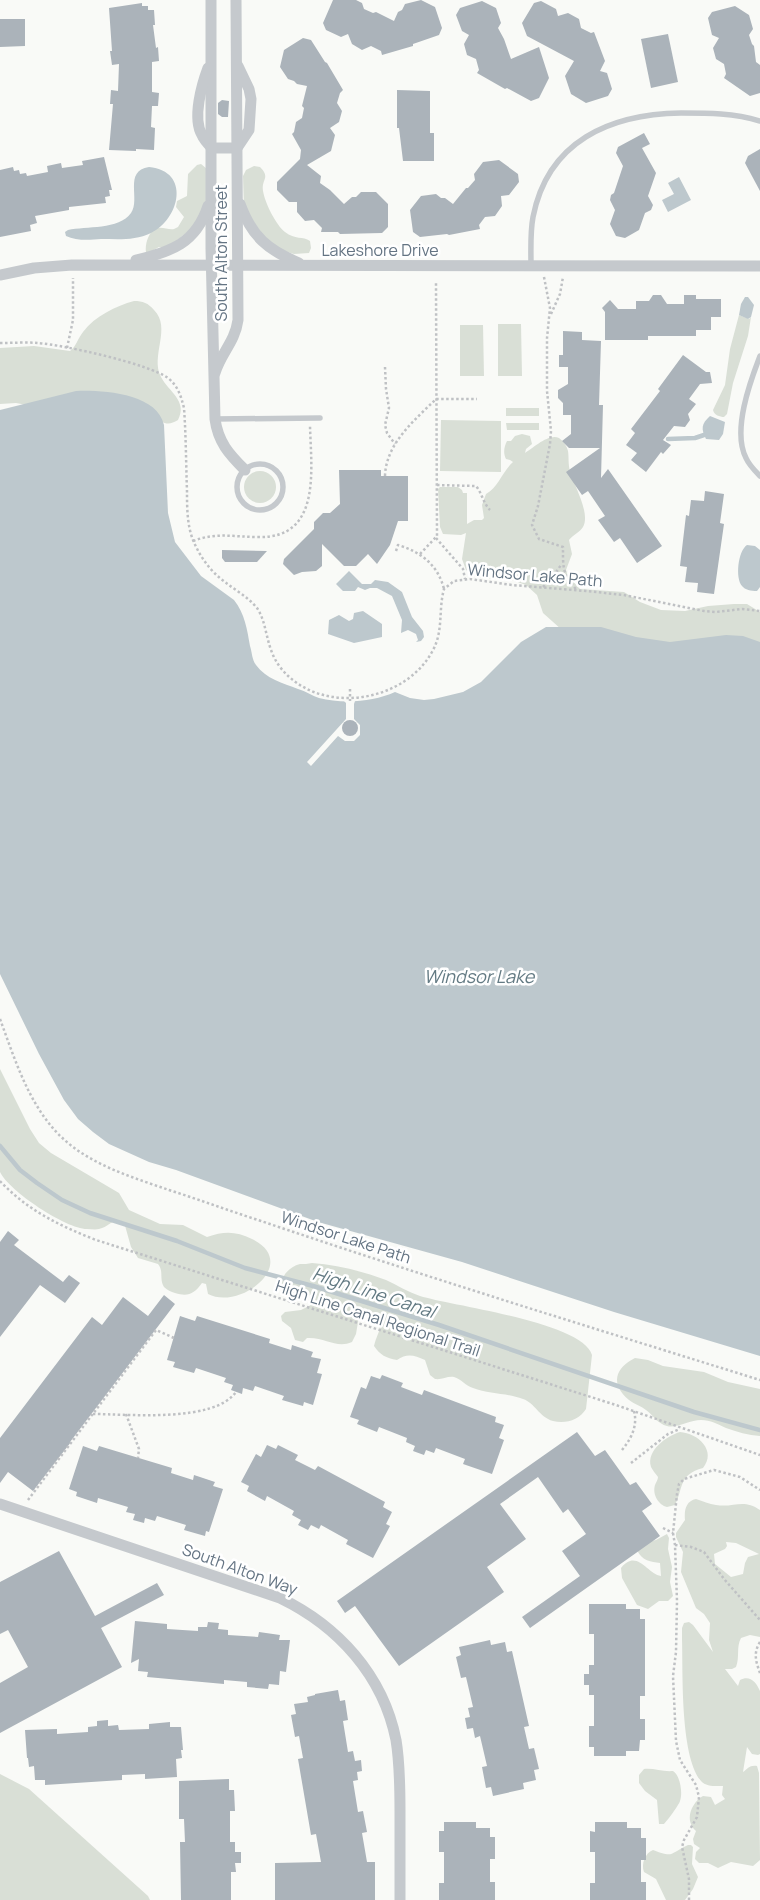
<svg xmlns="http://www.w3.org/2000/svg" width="760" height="1900" font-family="Manrope,sans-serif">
  <rect width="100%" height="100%" fill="#f9faf7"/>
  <g fill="#d9dfd6" fill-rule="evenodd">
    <path d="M201,164L207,169L209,201L201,221L166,249L159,247L150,252H146C145,243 149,230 158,228C163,227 169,230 174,229L178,227L184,217L176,207L177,201L187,196L188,174L197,165Z"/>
    <path d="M254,166L260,167C271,178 261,179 263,191C265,203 276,225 285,232C295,240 303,236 310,241L311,248L309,253L294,254L271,247L244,208L243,176L246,170Z"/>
    <path d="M134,301C143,301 148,303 154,310C172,328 150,356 161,377C169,392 188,401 178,420C171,424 168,425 160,421L32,406L16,403L0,404V348L34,346L70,351C76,347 78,338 83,332C95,316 116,306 134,301Z"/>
    <path d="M739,315L749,319L751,317L748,336L733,383L727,414L724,417C720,417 714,415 713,410L725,385L730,349Z"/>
    <path d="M498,324H521L522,376H498Z"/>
    <path d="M460,325H483L484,376H460Z"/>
    <rect x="506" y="408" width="33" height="8"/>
    <path d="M441,420L501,421V472L440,471Z"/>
    <path d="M506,423H539V430H507Z"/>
    <path d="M522,434L530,436L532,444L526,449L525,453C533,448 549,433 559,438C563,441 567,446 568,451C569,457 568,464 570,471C573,484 591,513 583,527C580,532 573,535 569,540L572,554L566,570L568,576L580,589L624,592L640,602L661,610L685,611L708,606L734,604H747L760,612V649L687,648L562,630L543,613L537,595L526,585L509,579H482L466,570L462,559L466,533L461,535L443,534L440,527L438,489L440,487H458L462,490L463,493H467V524L474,520H482L484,518L482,505L486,494C498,488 502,472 513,462L510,460L506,459C503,453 504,447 507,441H511L515,436Z"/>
    <circle cx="260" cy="487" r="16"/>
    <path d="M0,1069L30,1129L39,1143L51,1153L119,1193L129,1210L160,1224L183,1225L207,1237C224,1231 236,1231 252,1239C301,1263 240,1311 208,1294L206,1284L202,1283C194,1294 188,1297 175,1293C171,1292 167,1290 164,1287C159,1279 164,1271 158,1264L138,1258L131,1247L124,1222C109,1219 110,1227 99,1229C95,1230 91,1229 87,1229C66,1229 9,1191 0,1172Z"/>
    <path d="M312,1263C337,1265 362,1271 386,1280C397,1285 408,1292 420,1296C452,1306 583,1322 592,1355L586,1409C579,1420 566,1424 553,1421C539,1417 535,1403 523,1399C507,1393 489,1394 473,1388C466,1386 461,1379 454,1377C447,1376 442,1380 435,1379L430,1375L425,1360C414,1355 407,1353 397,1360C386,1358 380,1355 374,1346C378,1329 384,1332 373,1314L365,1312L359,1316L356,1334L352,1342C336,1349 326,1337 307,1338L303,1342L295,1340L291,1328L282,1321L281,1316L285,1312L301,1310L313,1304L314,1299L311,1295C271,1306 276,1270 300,1264C304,1264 308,1264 312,1263Z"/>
    <path d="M635,1358L648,1360L663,1366L704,1372L728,1382L760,1389V1436C748,1435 737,1432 726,1428C717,1424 711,1420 701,1420C690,1420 675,1429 667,1426C658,1424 653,1415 646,1410C641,1406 634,1404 629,1400C610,1384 615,1368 635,1358Z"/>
    <path d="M680,1432C698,1433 717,1451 703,1468C678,1475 684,1487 675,1505L667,1507C659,1505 652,1495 655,1485C656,1482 658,1480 658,1477C656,1474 653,1471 651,1467C646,1450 667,1436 680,1432Z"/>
    <path d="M696,1499C703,1501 709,1504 716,1505C734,1508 743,1498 760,1510V1637L750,1635L741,1638C736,1647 740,1657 736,1667L732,1669H725L738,1686L740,1680C750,1675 756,1682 760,1691V1754L758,1755L752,1754L747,1747L743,1772C748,1769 749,1765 757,1766L759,1773L760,1860L753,1866L731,1862L718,1868L708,1863H699L695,1859L696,1852L700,1848L694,1844L693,1839L696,1831C684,1821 691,1803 703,1796L711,1797L715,1805L725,1799L722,1795L723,1786C716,1786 706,1787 701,1781C680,1756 683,1672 682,1639V1628L684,1623L689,1622L693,1625L713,1652L709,1640L710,1623L704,1614L696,1608L681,1572L683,1552L676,1537V1533L685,1520C684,1510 686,1501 696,1499ZM726,1542L736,1543L759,1554L748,1557L745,1563L743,1574L731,1577L715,1564L714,1554L725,1549L727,1546Z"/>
    <path d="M667,1534L669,1538L668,1549L672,1567L670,1582L673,1596L668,1601H659L648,1609L637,1605L622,1578L621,1568C637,1548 647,1574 661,1576L660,1563C651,1562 642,1561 637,1550L642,1543L656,1540Z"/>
    <path d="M644,1769C654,1768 663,1772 673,1771C680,1775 683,1793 680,1801C679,1805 667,1821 664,1824H659L657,1800L645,1791L639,1783V1775Z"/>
    <path d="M0,1774L29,1789L148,1896L150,1900H0Z"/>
    <path d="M688,1845H691L693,1847L692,1864L698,1877L693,1889L685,1900H666L656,1879L644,1872C641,1864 645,1853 653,1850C674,1858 669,1854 688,1845Z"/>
  </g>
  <g fill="#bdc8cd">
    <path d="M149,167C191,171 180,219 151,233C135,241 117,239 101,239C90,240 76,241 66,236L65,232L68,230C86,226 119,230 131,213C141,199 123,171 149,167Z"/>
    <path d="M679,177L691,200L668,212L662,200L674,194L668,183Z"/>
    <path d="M745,297H748L754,305L751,317L748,319L739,315L741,304Z"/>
    <path d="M76,391C102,390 157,393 164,425L168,513L175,542L201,576L234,600C245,614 247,629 250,646C252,652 252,660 256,665C266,679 283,683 298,689C306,691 312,696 319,698C343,704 373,702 395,692L410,698L424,700L434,699L463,692L481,682L521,642L546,627H601L636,637L670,642L726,635L743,636L760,642V1356L614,1312L462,1262L318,1222L176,1170L149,1162L109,1144L93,1132L78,1119L64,1100L39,1054L0,974V410Z"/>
    <path d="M710,416L725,422L723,434L719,440L706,439C701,429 701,424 710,416Z"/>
    <path d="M747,545L755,546L760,550V587L757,591C751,591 745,590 742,586C735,578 738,551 747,545Z"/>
    <path d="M349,571L362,584H371L375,580L388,582L402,592L412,617L423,631L424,637L421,641L416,642L418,640L416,634L408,630L401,633L402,620L392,596L377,588H370L365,590L358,587L355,591H343L336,584Z"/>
    <path d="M363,611L382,624V637L354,643L328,634L329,620L339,615L349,621L353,619L354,613Z"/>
  </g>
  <path fill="#f9faf7" d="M344,701H355L354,704V719L360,725V735L354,741H345L338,736L311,766L307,762L346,719V703Z"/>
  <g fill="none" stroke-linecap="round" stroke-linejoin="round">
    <g stroke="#bdc8cd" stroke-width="4.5">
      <path d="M668,439L695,438L704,435"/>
      <path d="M0,1146L20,1170L37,1183L62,1200L90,1213L177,1241L245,1268L313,1286L439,1325L694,1412L760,1430"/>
    </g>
  </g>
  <g fill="#abb3ba">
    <path d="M333,0H356L362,3L364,9L373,13L376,12L394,21L398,12L402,10L405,4L421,0L435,7L442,28L439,35L413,44V46L382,55L381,51L371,46L362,50L352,44L348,34L341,37L326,30L323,23Z"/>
    <path d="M482,1L496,8L501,23L498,28L504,39L511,59L539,47L549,78L539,98L531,101L507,88L505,89L477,73L479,70L476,59L467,55L464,44L469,35L462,31L456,15L460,8Z"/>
    <path d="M541,1L556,9L558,16L568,13L579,19L581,28L591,33L594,32L605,61L600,71L607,73L612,89L608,96L586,103L571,94L565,76L574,61L527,36L522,23L534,3Z"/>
    <path d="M142,3V6H148V10H154L155,25H153L156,48L158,47L159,61L152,62V92L159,93L158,106H152L151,127L155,128L154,150L136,149V151L109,150L113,104H110L111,90L118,91L119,64L112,65L110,51H112L109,8Z"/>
    <path d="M735,6L749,15L753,29L749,35L752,44L754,46L756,62L760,65V93L750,96L724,78L726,74L724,64L716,59L713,48L719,38L712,35L708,18L712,12Z"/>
    <path d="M0,19H25V46L0,47Z"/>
    <path d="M668,34L678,82L651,88L641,39Z"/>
    <path d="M303,38L311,40L325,62L327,63L343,90L340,93L337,103L342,111L339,122L330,128L335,135L331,151L307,165L321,176L320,183L330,190L344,204L352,197H356L361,192H376L388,204V227L382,233L340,234L338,232H321L322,228L314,220L305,221L297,212V202H289L277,190V182L300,159L301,150L292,134L294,132L296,122L302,118L304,108L302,106L307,86L297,84L294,81L288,79L280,67L284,50Z"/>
    <path d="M397,90L430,91V133H434V161H403L399,128H397Z"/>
    <path d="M222,100L229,101L228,117H222L218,114V103Z"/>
    <path d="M644,133L650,144L642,148L656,173L648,196L653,205L651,210L645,213L639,230L625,238L616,236L610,224L615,210L610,200L611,195L614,193L623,166L616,153L618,147Z"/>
    <path d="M760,149V191L745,163L748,156Z"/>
    <path d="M104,157L112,190H109L110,196L105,197L106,203L69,207V210L35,216L37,223L30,225L31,231L0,237V170L13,167L14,171L19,170L20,174L26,173L27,176L48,172L47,166L61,163L62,168L83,165L82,161Z"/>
    <path d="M499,160L518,174L519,182L509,195L501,196L502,206L495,216L485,217L479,225L480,229L449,235L447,234L420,237L413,232L410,210L421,196L436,194L441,198H445L453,204L466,188H468L475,180L474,174L483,162Z"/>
    <path d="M653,295H661L667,304H684V295H696V299H721V317H711V330H696V336H648V340H605V312L602,308L610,300L618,309H636V301H649Z"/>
    <path d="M563,331L582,332V340L601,341L599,405H603L601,478L608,469L662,546L637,563L620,538L614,542L598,520L605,516L588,491L582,495L566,472L600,448H569L562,441L571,434V415H563V403L558,398V390L568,384V367H559V355H563Z"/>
    <path d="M683,355L706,372H710L712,383L700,384L689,399L696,404L688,414L690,420L685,427L674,426L663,440L671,445L663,454L661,452L646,472L631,460L637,453L626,445L635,433L631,429L660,391L658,389Z"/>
    <path d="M339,470H381V476H408V521H398L390,545L377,564L368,554L356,566H344L322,544V566L316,571L302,572L294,575L283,564L284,559L314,529V522L323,513H330L340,504Z"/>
    <path d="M705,491L724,494L720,523L724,524L714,594L697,592L698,583L685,582L687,567L680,566L686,515L689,516L691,500L704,501Z"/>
    <path d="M222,550L267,551L257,562H225L222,558Z"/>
    <circle cx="350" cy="728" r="8"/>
    <path d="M8,1231L19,1240L14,1245L63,1282L69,1275L80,1283L65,1303L40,1285L0,1337V1242Z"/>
    <path d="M164,1295L175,1304L70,1442H71L33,1491L8,1472L0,1483V1438L92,1317L102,1325L123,1297L148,1316Z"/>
    <path d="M180,1316L195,1321L197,1316L270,1339L269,1343L291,1350L292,1345L313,1352L311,1357L321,1359L317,1373L322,1374L313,1405L304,1402L303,1406L282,1400L284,1396L255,1386L253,1391L243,1388L242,1394L231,1390L233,1385L224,1382L226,1378L196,1368L194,1373L173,1367L175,1362L167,1360Z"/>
    <path d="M382,1375L403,1383L401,1387L422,1395L424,1390L496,1417L495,1422L504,1425L499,1438L504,1440L492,1474L463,1464L465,1459L436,1448L434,1453L426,1450L424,1455L413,1451L415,1446L406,1442L407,1438L379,1427L377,1432L357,1424L359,1420L350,1417L361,1387L366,1389L371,1376L380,1379Z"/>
    <path d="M577,1432L595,1456L605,1450L630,1485L636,1482L652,1504L642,1511L660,1536L530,1628L522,1617L580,1576L562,1551L586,1534L568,1509L563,1513L538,1477L500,1504L526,1539L487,1567L504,1592L399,1666L355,1606L345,1613L337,1601Z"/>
    <path d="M267,1445L276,1449L278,1445L298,1455L295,1460L315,1470L318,1466L385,1502L383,1507L392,1512L386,1524L390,1526L373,1558L346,1544L348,1540L321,1525L319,1529L311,1525L308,1530L298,1525L301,1520L292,1515L294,1511L267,1496L265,1501L247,1491L249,1486L241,1482L256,1454L261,1457Z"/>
    <path d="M83,1446L97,1451L99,1446L172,1468L171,1473L193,1480L194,1475L215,1482L213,1486L223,1489L209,1532L206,1531L205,1536L184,1530L186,1525L157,1516L155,1521L145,1518L144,1523L133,1520L135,1514L126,1512L128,1507L98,1498L97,1503L76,1496L77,1492L69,1489Z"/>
    <path d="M59,1551L95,1616L157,1583L164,1595L101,1628L122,1667L0,1733V1683L28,1667L8,1630L0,1634V1582Z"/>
    <path d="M589,1604H626V1609H640V1619H645V1696H640V1719H645V1740H640L639,1751H626V1756H594V1747H589V1726H594V1695H589V1685H584V1674H589V1665H594V1634H589Z"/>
    <path d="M135,1621L167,1624V1629L198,1631V1627H207L208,1622L219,1623L218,1629L228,1630V1635L258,1637L259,1632L280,1635L279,1640H290L286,1672L280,1671L279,1685L269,1684L268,1689L247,1687V1682L224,1680V1684L147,1677L148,1672L138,1671L139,1659L131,1663Z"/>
    <path d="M490,1640L491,1645L505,1642L507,1652L512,1651L529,1726L524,1727L529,1749L534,1748L539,1769L534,1770L536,1780L523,1783L524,1789L493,1796L491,1787L486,1788L482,1767L487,1766L480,1736L475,1738L473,1728L467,1729L465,1718L470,1717L468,1708L473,1707L466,1677L461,1678L456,1657L461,1655L459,1647Z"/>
    <path d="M338,1690L340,1701L345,1700L348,1720L343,1721L348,1752L353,1751L355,1761L361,1760L362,1771L357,1772L358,1780L353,1781L358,1812L363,1811L367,1832L362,1833L367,1862H375V1900H275V1863L321,1862L316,1834L311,1835L298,1759L303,1758L299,1736L295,1737L291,1715L296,1714L294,1704L308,1702L307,1697L315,1695V1694Z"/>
    <path d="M108,1720V1726L118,1725L119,1730L149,1729V1724L170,1722V1727H181L183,1750H181L182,1758L176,1759L177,1777L145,1779V1774L122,1775V1780L45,1785V1780H35L34,1766L29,1767L28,1758H27L25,1730L57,1729V1734L88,1732V1727L97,1726V1721Z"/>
    <path d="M229,1779V1790H234L235,1811H230V1842H235V1852H241V1863H235L236,1872H231V1900H181L180,1842H185L184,1819H179V1781Z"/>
    <path d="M444,1822H476V1828H490V1837H495V1859H490V1882H495V1900H439V1883H444V1852H439V1831H444Z"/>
    <path d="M595,1822H627V1828H641V1838H646V1860H641V1882H646V1900H590V1883H595V1852H590V1831L595,1832Z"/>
  </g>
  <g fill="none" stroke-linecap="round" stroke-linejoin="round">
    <g stroke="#bfc1c4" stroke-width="2.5" stroke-dasharray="2.5 2.5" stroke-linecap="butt">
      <path d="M544,277L550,308L547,338V391L551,431L550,444L538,506L532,525L539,539L563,547C563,566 562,574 576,589"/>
      <path d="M551,314L560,294L563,277"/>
      <path d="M0,343C13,343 26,342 38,343C64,345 149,364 168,378C178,386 181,396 184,408C186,436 186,464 187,491C187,507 187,525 193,540C200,557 210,571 225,582C235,590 248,597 257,608C268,624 265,647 280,667C318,716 403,704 432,652C444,631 438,611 444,589L454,581L470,579L512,585L586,591L624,595L704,611L716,612L742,609L760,611"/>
      <path d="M67,348L73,320V278"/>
      <path d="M385,367L386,389L389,408L385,425L387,433L395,444"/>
      <path d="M385,476C386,443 415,420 436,399H477"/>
      <path d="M437,485L476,486C482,493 483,503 490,510"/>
      <path d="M436,538L463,569L465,579"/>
      <path d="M193,541C216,532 234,537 258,537C322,539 311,469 310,426"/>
      <path d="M396,551L398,545C421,552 438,565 444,589"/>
      <path d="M420,554L437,536L436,283"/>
      <path d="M543,587L552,578L561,565"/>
      <path d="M350,689V701"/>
      <path d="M0,1019C17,1065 32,1116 73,1147C101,1168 137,1179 169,1190C200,1200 230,1211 261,1221C426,1277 593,1328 760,1380"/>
      <path d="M0,1181C27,1210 60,1226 96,1240L616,1405L760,1455"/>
      <path d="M93,1414C128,1414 214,1423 236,1392"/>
      <path d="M126,1414L139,1449L138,1458"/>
      <path d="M622,1450C631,1439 638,1426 634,1411"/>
      <path d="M631,1463L668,1434L680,1429"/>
      <path d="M28,1500L156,1330L174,1338"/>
      <path d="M663,1528L673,1533"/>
      <path d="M675,1545L691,1547L704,1552L724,1579L760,1620"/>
      <path d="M760,1642C753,1653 756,1662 760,1673"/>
      <path d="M689,1900V1879L682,1847L684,1840L697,1817L699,1797L696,1785L680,1760L676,1741L673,1676L676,1652L677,1601L675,1545L673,1533L677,1494L679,1484L684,1479L714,1470L740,1477L760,1490"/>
    </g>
    <g stroke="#c5c9cd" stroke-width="5.5">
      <path d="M531,266C531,250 530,233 533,217C548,141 610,114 681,113C708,113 734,113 760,121"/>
      <path d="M760,356C750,382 732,431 746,458C749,465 755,471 760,476"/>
      <path d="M215,419L320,418"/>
      <circle cx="260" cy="487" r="23"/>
    </g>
    <g stroke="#c5c9cd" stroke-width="11">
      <path d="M211,0V248L215,419C218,442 229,454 245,470"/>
      <path d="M208,68C202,84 192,118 202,135C204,140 208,144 212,148"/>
      <path d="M212,148H237L249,130L251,99L249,89L238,66"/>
      <path d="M240,204C252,237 268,250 299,263"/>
      <path d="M136,260C171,252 196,243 208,206"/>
      <path d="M0,275L34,268L72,265L760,266"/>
      <path d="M215,373C221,353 235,342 238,320L236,0"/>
      <path d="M0,1504L280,1598C338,1626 383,1675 396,1740C400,1764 400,1788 400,1812C400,1842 400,1871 400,1900"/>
    </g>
  </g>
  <g text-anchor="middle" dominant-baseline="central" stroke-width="5" stroke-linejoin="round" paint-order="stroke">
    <g font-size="16" fill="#647483" stroke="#fff">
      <text x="380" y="250">Lakeshore Drive</text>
      <text transform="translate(221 253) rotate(-90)">South Alton Street</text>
      <text transform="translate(535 575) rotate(5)">Windsor Lake Path</text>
      <text transform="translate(346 1237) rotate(18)">Windsor Lake Path</text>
      <text transform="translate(378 1318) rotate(18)">High Line Canal Regional Trail</text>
      <text transform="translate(240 1569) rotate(20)">South Alton Way</text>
    </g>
    <g font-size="18" font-style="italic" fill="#637a83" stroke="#fff">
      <text x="479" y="976">Windsor Lake</text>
      <text transform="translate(374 1292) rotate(18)">High Line Canal</text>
    </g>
  </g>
</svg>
